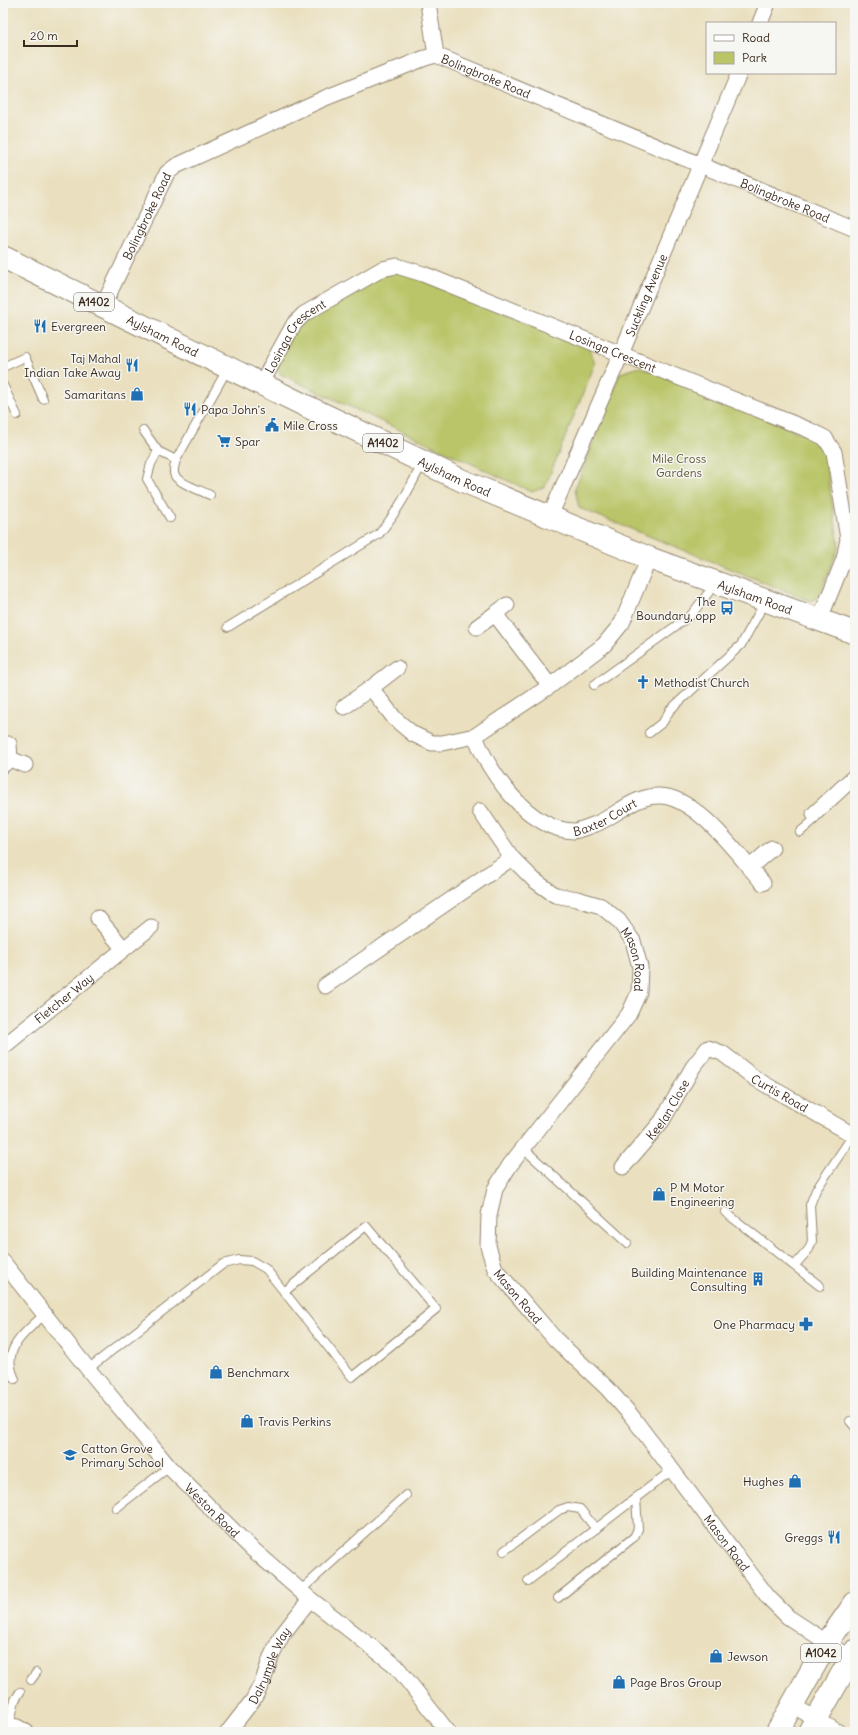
<svg xmlns="http://www.w3.org/2000/svg" width="858" height="1735" font-family="Delius,sans-serif">
  <rect width="100%" height="100%" fill="#f6f6f2"/>
  <filter id="ink" filterUnits="userSpaceOnUse"><feTurbulence type="fractalNoise" baseFrequency=".025" numOctaves="2"/><feDisplacementMap in="SourceGraphic" scale="8" xChannelSelector="R" yChannelSelector="G"/><feConvolveMatrix kernelMatrix="1 2 1 2 8 2 1 2 1" color-interpolation-filters="sRGB"/></filter>
  <filter id="wash" filterUnits="userSpaceOnUse"><feTurbulence type="fractalNoise" baseFrequency=".012" numOctaves="4" result="noise"/><feDisplacementMap in="SourceGraphic" scale="16" xChannelSelector="R" yChannelSelector="G"/><feGaussianBlur stdDeviation="0.9" result="paint"/><feColorMatrix in="noise" values="0 0 0 0 0 0 0 0 0 0 0 0 0 0 0 0 0 1.4 0 .05"/><feComposite in="paint" operator="in"/></filter>
  <g filter="url(#wash)">
    <rect width="100%" height="100%" fill="#eae0bf"/>
    <g fill="#b9c567" stroke="#7a7842">
      <path d="M405,272L590,348L595,364L545,487L532,492L280,374L277,365L295,328L385,273Z"/>
      <path d="M640,367L808,436L824,451L839,546L819,597L810,601L579,508L575,489L620,373Z"/>
    </g>
  </g>
  <g filter="url(#ink)">
    <g fill="none" stroke-linecap="round" stroke-linejoin="round">
      <g stroke="#92856e" stroke-width="10">
        <g id="lane">
          <path d="M3,367L25,357L43,399"/>
          <path d="M3,385L17,415"/>
          <path d="M143,430L158,451L176,460"/>
          <path d="M158,451L151,464L147,479L170,518"/>
          <path d="M210,495C202,491 179,483 175,476C172,471 175,465 176,460L228,368"/>
          <path d="M228,627L379,534C398,511 410,488 423,462"/>
          <path d="M594,685L691,615L716,583"/>
          <path d="M649,733L663,722L670,710L741,645L765,602"/>
          <path d="M800,832L815,819L814,814"/>
          <path d="M523,1148L627,1243"/>
          <path d="M725,1212L820,1286"/>
          <path d="M795,1265L809,1249L812,1241L810,1205L816,1190L853,1135"/>
          <path d="M88,1369L223,1264L239,1260L252,1261L266,1269L352,1377L436,1309L366,1226L284,1292"/>
          <path d="M15,1379C0,1350 25,1332 45,1314"/>
          <path d="M850,1421L855,1427"/>
          <path d="M116,1508L169,1467"/>
          <path d="M504,1551L559,1510L568,1507L580,1509L596,1529"/>
          <path d="M528,1581L672,1470"/>
          <path d="M300,1591L406,1495"/>
          <path d="M558,1598L634,1537L638,1529L636,1498"/>
          <path d="M31,1680L36,1673"/>
          <path d="M9,1726L15,1700L20,1692"/>
        </g>
      </g>
      <g stroke="#92856e" stroke-width="17">
        <g id="street">
          <path d="M428,3L436,55"/>
          <path d="M760,23L768,3"/>
          <path id="s1" d="M103,306L167,173L176,166L325,98L425,58L436,55L855,229"/>
          <path id="s2" d="M261,384L294,324L304,314L382,269L397,266L423,274L809,430L825,438L834,452L848,539L844,559L819,621"/>
          <path id="s3" d="M550,516L621,354L739,73"/>
          <path d="M507,605L495,614L550,686"/>
          <path d="M477,627L495,614"/>
          <path d="M397,668L371,688L395,719L413,734L432,743H442L475,736L550,686L604,645L622,623L649,558"/>
          <path d="M344,707L371,688"/>
          <path id="s4" d="M475,736C490,774 528,829 573,831C579,831 590,826 596,824C617,815 634,796 659,796C697,796 739,857 763,883"/>
          <path d="M9,744L10,759"/>
          <path d="M3,765L10,759L25,765"/>
          <path id="s5" d="M480,811L512,858L534,880L555,895L577,899L601,906L619,921L633,941L640,967L639,992L629,1014L510,1165L495,1189L489,1215L488,1246L495,1269L555,1339L607,1388L630,1414L768,1597L788,1617L851,1658"/>
          <path d="M814,814L855,776"/>
          <path d="M749,868L772,848"/>
          <path d="M98,918L123,948"/>
          <path d="M325,986L512,858"/>
          <path id="s6" d="M3,1047L151,927"/>
          <path id="s7" d="M623,1167L662,1121L693,1067L708,1048L722,1053L756,1079L855,1136"/>
          <path id="s8" d="M3,1262L88,1369L169,1467L250,1547L310,1599L396,1666L448,1732"/>
          <path d="M792,1705L838,1732"/>
          <path d="M3,1725L17,1727L26,1732"/>
          <path id="s9" d="M228,1732L253,1700L263,1681L271,1657L282,1635L310,1599"/>
        </g>
      </g>
      <g stroke="#92856e" stroke-width="24">
        <g id="primary">
          <path id="s10" d="M3,257L304,405L463,481L649,558L855,633"/>
        </g>
      </g>
      <g stroke="#92856e" stroke-width="24">
        <g id="highway">
          <path d="M777,1732L827,1643L855,1603"/>
          <path d="M809,1732L855,1651"/>
        </g>
      </g>
      <use href="#lane" stroke="#fff" stroke-width="8"/>
      <use href="#street" stroke="#fff" stroke-width="15"/>
      <use href="#primary" stroke="#fff" stroke-width="22"/>
      <use href="#highway" stroke="#fff" stroke-width="22"/>
    </g>
  </g>
  <defs>
    <g id="restaurant-bare" transform="scale(1.08)"><path d="M-5-6h1v4h1v-4h1v4h1v-4h1v5L-1.5 .5V6h-2V.5L-5-1ZM5-6V6H3V1.5H1.5Q1.5-4 5-6Z" fill="#1f6fb2" stroke="#f6f6f2" stroke-width="2.5" paint-order="stroke"/></g>
    <g id="shop-bare" transform="scale(1.08)"><path d="M-5-2.5h2.3a2.7 3.5 0 0 1 5.4 0H5L5.5 6h-11ZM-1.5-2.5h3a1.5 2.3 0 0 0-3 0Z" fill="#1f6fb2" stroke="#f6f6f2" stroke-width="2.5" paint-order="stroke"/></g>
    <g id="civic-bare" transform="scale(1.08)"><path d="M-.6-6.5H3V-4.5H.6V-3L4-1V1h2V6H-6V1h2V-1L-.6-3ZM-1.2 2.5V6h2.4V2.5Z" fill="#1f6fb2" stroke="#f6f6f2" stroke-width="2.5" paint-order="stroke"/></g>
    <g id="supermarket-bare" transform="scale(1.08)"><path d="M-6-5.5h2.5l.6 2H6L4.5 2H-2.5L-4.4-4H-6ZM-1.5 3.2a1.3 1.3 0 1 0 .1 0ZM3 3.2a1.3 1.3 0 1 0 .1 0Z" fill="#1f6fb2" stroke="#f6f6f2" stroke-width="2.5" paint-order="stroke"/></g>
    <g id="bus-bare" transform="scale(1.08)"><path d="M-5-6H5V4H4V6H2V4H-2V6H-4V4H-5ZM-3.5-4V0h7V-4ZM-3.5 1.2v1.5H-2V1.2ZM2 1.2v1.5H3.5V1.2Z" fill="#1f6fb2" stroke="#f6f6f2" stroke-width="2.5" paint-order="stroke"/></g>
    <g id="church-bare" transform="scale(1.08)"><path d="M-1.2-6h2.4v3.5h3.3v2.4h-3.3V6h-2.4V-.1h-3.3v-2.4h3.3Z" fill="#1f6fb2" stroke="#f6f6f2" stroke-width="2.5" paint-order="stroke"/></g>
    <g id="building-bare" transform="scale(1.08)"><path d="M-4-6H4V6H1V3H-1V6H-4ZM-2.5-4.3h1.7v1.8h-1.7ZM.8-4.3h1.7v1.8H.8ZM-2.5-1h1.7V.8h-1.7ZM.8-1h1.7V.8H.8Z" fill="#1f6fb2" stroke="#f6f6f2" stroke-width="2.5" paint-order="stroke"/></g>
    <g id="pharmacy-bare" transform="scale(1.08)"><path d="M-2-6h4v4h4v4h-4v4h-4v-4h-4v-4h4Z" fill="#1f6fb2" stroke="#f6f6f2" stroke-width="2.5" paint-order="stroke"/></g>
    <g id="school-bare" transform="scale(1.08)"><path d="M0-5L7-2L0 1L-7-2ZM-4 1L0 2.5L4 1V4Q0 6-4 4Z" fill="#1f6fb2" stroke="#f6f6f2" stroke-width="2.5" paint-order="stroke"/></g>
  </defs>
  <g fill-rule="evenodd">
    <use href="#restaurant-bare" x="40" y="326"/>
    <use href="#restaurant-bare" x="132" y="365"/>
    <use href="#shop-bare" x="137" y="394"/>
    <use href="#restaurant-bare" x="190" y="409"/>
    <use href="#civic-bare" x="272" y="425"/>
    <use href="#supermarket-bare" x="224" y="441"/>
    <use href="#bus-bare" x="727" y="608"/>
    <use href="#church-bare" x="643" y="682"/>
    <use href="#shop-bare" x="659" y="1194"/>
    <use href="#building-bare" x="758" y="1279"/>
    <use href="#pharmacy-bare" x="806" y="1324"/>
    <use href="#shop-bare" x="216" y="1372"/>
    <use href="#shop-bare" x="247" y="1421"/>
    <use href="#school-bare" x="70" y="1455"/>
    <use href="#shop-bare" x="795" y="1481"/>
    <use href="#restaurant-bare" x="834" y="1537"/>
    <use href="#shop-bare" x="716" y="1656"/>
    <use href="#shop-bare" x="619" y="1682"/>
  </g>
  <g text-anchor="middle" dominant-baseline="central" stroke-width="3" stroke-linejoin="round" paint-order="stroke">
    <g fill="#f6f6f2" stroke="#73675e" stroke-width="1">
      <rect x="74" y="293" width="40" height="18" rx="3"/>
      <rect x="363" y="434" width="40" height="18" rx="3"/>
      <rect x="801" y="1644" width="40" height="18" rx="3"/>
    </g>
    <g font-size="11" font-weight="bold" fill="#3b2a1e">
      <text x="94" y="302">A1402</text>
      <text x="383" y="443">A1402</text>
      <text x="821" y="1653">A1042</text>
    </g>
    <g font-size="12" fill="#3b2a1e" stroke="#f6f6f2">
      <text stroke="none"><textPath href="#s1" startOffset="496">Bolingbroke Road</textPath></text>
      <text stroke="none"><textPath href="#s1" startOffset="820">Bolingbroke Road</textPath></text>
      <text stroke="none"><textPath href="#s1" startOffset="100">Bolingbroke Road</textPath></text>
      <text stroke="none"><textPath href="#s3" startOffset="241">Suckling Avenue</textPath></text>
      <text stroke="none"><textPath href="#s10" startOffset="178">Aylsham Road</textPath></text>
      <text stroke="none"><textPath href="#s2" startOffset="60">Losinga Crescent</textPath></text>
      <text stroke="none"><textPath href="#s2" startOffset="420">Losinga Crescent</textPath></text>
      <text stroke="none"><textPath href="#s10" startOffset="502">Aylsham Road</textPath></text>
      <text stroke="none"><textPath href="#s10" startOffset="826">Aylsham Road</textPath></text>
      <text stroke="none"><textPath href="#s4" startOffset="178">Baxter Court</textPath></text>
      <text stroke="none"><textPath href="#s5" startOffset="227">Mason Road</textPath></text>
      <text stroke="none"><textPath href="#s6" startOffset="78">Fletcher Way</textPath></text>
      <text stroke="none"><textPath href="#s7" startOffset="232">Curtis Road</textPath></text>
      <text stroke="none"><textPath href="#s7" startOffset="73">Keelan Close</textPath></text>
      <text stroke="none"><textPath href="#s5" startOffset="623">Mason Road</textPath></text>
      <text stroke="none"><textPath href="#s8" startOffset="325">Weston Road</textPath></text>
      <text stroke="none"><textPath href="#s5" startOffset="947">Mason Road</textPath></text>
      <text stroke="none"><textPath href="#s9" startOffset="79">Dalrymple Way</textPath></text>
    </g>
    <g font-size="12" fill="#3b2a1e" stroke="#f6f6f2" text-anchor="start">
      <text x="51" y="326">Evergreen</text>
      <text x="121" y="358" text-anchor="end">Taj Mahal<tspan x="121" dy="14">Indian Take Away</tspan></text>
      <text x="126" y="394" text-anchor="end">Samaritans</text>
      <text x="201" y="409">Papa John's</text>
      <text x="283" y="425">Mile Cross</text>
      <text x="235" y="441">Spar</text>
      <text x="716" y="601" text-anchor="end">The<tspan x="716" dy="14">Boundary, opp</tspan></text>
      <text x="654" y="682">Methodist Church</text>
      <text x="670" y="1187">P M Motor<tspan x="670" dy="14">Engineering</tspan></text>
      <text x="747" y="1272" text-anchor="end">Building Maintenance<tspan x="747" dy="14">Consulting</tspan></text>
      <text x="795" y="1324" text-anchor="end">One Pharmacy</text>
      <text x="227" y="1372">Benchmarx</text>
      <text x="258" y="1421">Travis Perkins</text>
      <text x="81" y="1448">Catton Grove<tspan x="81" dy="14">Primary School</tspan></text>
      <text x="784" y="1481" text-anchor="end">Hughes</text>
      <text x="823" y="1537" text-anchor="end">Greggs</text>
      <text x="727" y="1656">Jewson</text>
      <text x="630" y="1682">Page Bros Group</text>
    </g>
    <g font-size="12" fill="#615834" stroke="#f6f6f2">
      <text x="679" y="458">Mile Cross<tspan x="679" dy="14">Gardens</tspan></text>
    </g>
  </g>
  <rect width="858" height="1735" fill="none" stroke="#f6f6f2" stroke-width="16"/>
  <rect x="706" y="22" width="130" height="52" fill="#f6f6f2" stroke="#aba49d"/>
  <rect x="714" y="35" width="20" height="6" fill="#ffffff" stroke="#aba49d"/>
  <text x="742" y="42" font-size="12" fill="#3b2a1e">Road</text>
  <rect x="714" y="52" width="20" height="12" fill="#b9c567" stroke="#aba49d"/>
  <text x="742" y="62" font-size="12" fill="#3b2a1e">Park</text>
  <path d="M24 40v6h53v-6" fill="none" stroke="#3b2a1e" stroke-width="2"/>
  <text x="30" y="40" font-size="12" fill="#3b2a1e" stroke="#f6f6f2" stroke-width="3" paint-order="stroke">20 m</text>
</svg>
